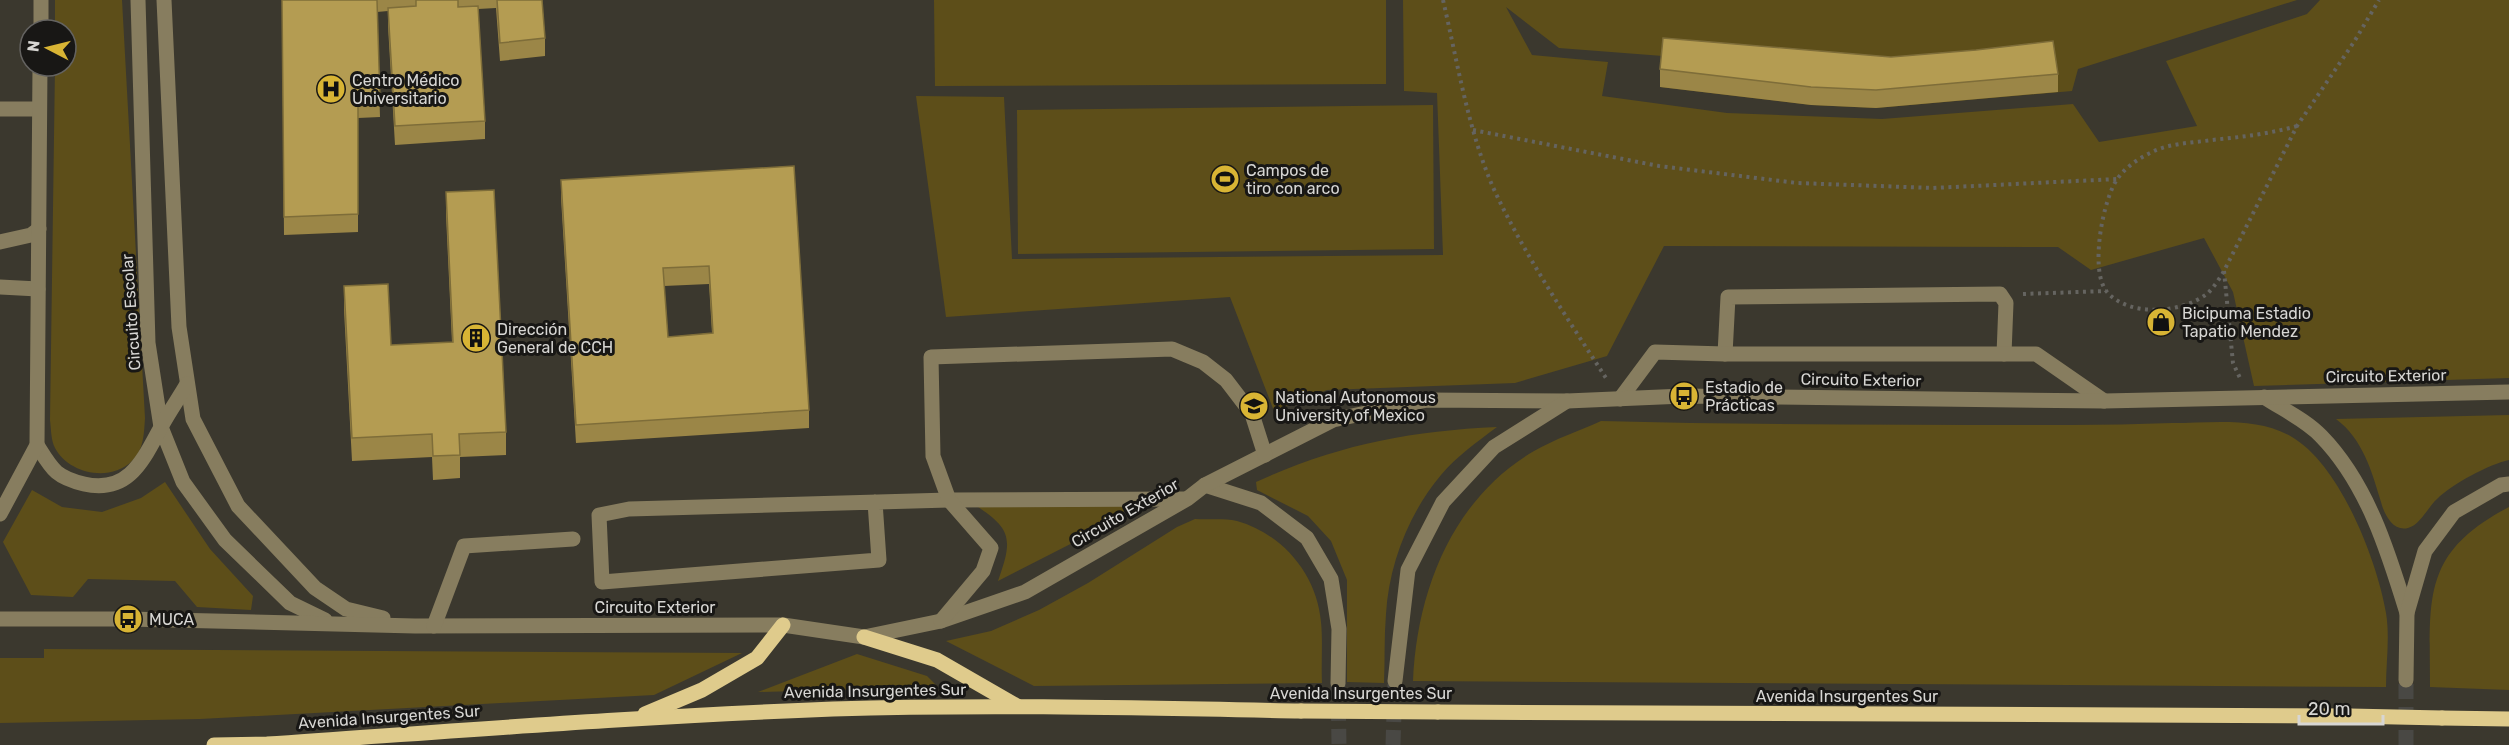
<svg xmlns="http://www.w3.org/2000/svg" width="2509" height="745" font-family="Rubik,sans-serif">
  <rect width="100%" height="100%" fill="#302f2b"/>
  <path fill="#3b382e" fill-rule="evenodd" d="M0,0H2509V745H0ZM30,30H66V66H30Z"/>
  <g fill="#5d4e19">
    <path d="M55,0H122L145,418C144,433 144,450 132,461C109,483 68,473 55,448C51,441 51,428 50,420L55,66H66V30H55Z"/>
    <path d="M934,0H1386V84L935,86Z"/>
    <path d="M1403,0H2297L2078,69L2072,91L1876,108L1811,105L1660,87L1663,56L1559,48L1506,7L1532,55L1608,62L1602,96L1727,113L1882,119L2073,104L2099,142L2197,126L2166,61L2307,14L2320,0H2509V378L2254,386L2233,292L2204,238L2091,270L2058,247L1664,246L1607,356L1515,383L1327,390L1274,411L1230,297L946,317L916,96L1004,97L1012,259L1443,255L1437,93L1404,91Z"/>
    <path d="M1433,105L1434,249L1018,254L1017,110Z"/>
    <path d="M2509,415V460C2489,464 2451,485 2437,499C2428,507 2420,525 2408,528C2393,532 2384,514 2381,502C2372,472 2363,439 2336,419Z"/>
    <path d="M1601,421C1757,425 1913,425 2070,425C2104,425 2138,424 2172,423C2211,423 2257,416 2292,437C2340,465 2377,560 2386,613C2390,637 2386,663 2386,687L1413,681C1417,591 1452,499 1534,451C1555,439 1579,431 1601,421Z"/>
    <path d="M1497,427C1477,442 1457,456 1441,475C1409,513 1389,564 1386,614C1384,637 1385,660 1384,683L1347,682V580L1331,541L1308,516L1257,490L1256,482C1337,445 1409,431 1497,427Z"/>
    <path d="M165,482L210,549L253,596L251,610L197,607L175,581L88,579L73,597L31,595L3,542L32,490L62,507L102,512L141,498Z"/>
    <path d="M1136,503L1094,532L998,581C1013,539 1012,529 975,505Z"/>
    <path d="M2509,507V690L2430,687C2430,598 2421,553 2509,507Z"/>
    <path d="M1195,519C1208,520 1224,518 1237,521C1283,534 1317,575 1321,622C1323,642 1321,663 1322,683L1034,686L946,641L991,631L1039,610L1088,583L1177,527Z"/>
    <path d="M44,649L742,653L654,695L200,719L0,723V658H44Z"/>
    <path d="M857,654L927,676L938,687L758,692Z"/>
  </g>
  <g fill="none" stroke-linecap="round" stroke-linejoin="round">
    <g stroke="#494844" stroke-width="15" stroke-dasharray="15 8" stroke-linecap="butt">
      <path d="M1338,683L1339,745"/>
      <path d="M1393,745L1395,681"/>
      <path d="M2406,745V680"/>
    </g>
    <g stroke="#656460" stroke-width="4" stroke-dasharray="3 4.5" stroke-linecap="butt">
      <path d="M1443,0C1458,64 1470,143 1500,202C1530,263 1569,321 1606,378"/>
      <path d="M2297,126C2269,134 2241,137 2212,140C2191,143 2169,143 2150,153C2138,159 2126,167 2118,178C2103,198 2089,271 2107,292C2130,318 2183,313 2208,293C2214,287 2220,278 2224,271L2297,126L2354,42L2379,0"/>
      <path d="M1473,130L1659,166L1797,183L1933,188L2117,179"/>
      <path d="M2224,271L2233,363L2240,378"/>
      <path d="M2023,294L2106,291"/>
    </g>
    <g stroke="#877d5f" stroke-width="15">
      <path d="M138,0L148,343L161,427L183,482L225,540L290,603L325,620"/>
      <path d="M164,0L179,327L193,419L238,506L315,588L346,609L383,618"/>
      <path d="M41,30V0"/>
      <path d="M0,109H39"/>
      <path d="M0,242L31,235L39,229"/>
      <path d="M0,287L38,289"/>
      <path d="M1725,354L1728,297L2000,294L2006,303L2004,354"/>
      <path d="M2264,397C2282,409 2306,420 2321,436C2367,483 2388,551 2407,613"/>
      <path d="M1620,399L1655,352L1725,354H2036L2104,401"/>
      <path d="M37,445C52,469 55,477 84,484C129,494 143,460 161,427C169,412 179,398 187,384"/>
      <path d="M1205,485L1261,503L1307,538L1331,579L1339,629L1338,683"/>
      <path d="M875,502L879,560L602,582L599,515L629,509L949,500L1185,499"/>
      <path d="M0,514L37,445L40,66"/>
      <path d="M0,619H128L415,626L783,625L864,637L941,621L1025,592L1187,499L1205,485L1333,420L1427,400L1567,401L1684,396L2104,401L2509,392"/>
      <path d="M941,621L983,571L991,548L949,500L933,456L931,357L1172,349L1203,362L1226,380L1252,414L1265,455"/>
      <path d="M434,626L464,546L573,539"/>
      <path d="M2406,680L2407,613L2425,551L2454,512L2501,485L2509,484"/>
      <path d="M1395,681L1408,570L1443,502L1494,447L1567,401"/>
    </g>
    <g stroke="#dfcb8c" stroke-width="15">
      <path d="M864,637L937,660L1017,706"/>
      <path d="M1438,712L2350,716"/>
      <path d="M645,714L702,690L757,658L783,625"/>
      <path d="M2442,718L2509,719"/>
      <path d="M214,745L267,744C456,731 644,716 833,709C989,704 1145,708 1301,711"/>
    </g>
    <g stroke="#dfcb8c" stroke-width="15">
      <path d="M1301,711L1438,712"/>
      <path d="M2350,716L2442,718"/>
    </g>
  </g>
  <g fill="#9b8647" fill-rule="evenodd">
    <path d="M282,0H542L545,38V56L500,61L496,8L478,9L485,121V139L395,145L388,26V11L377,12L380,117L358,118V232L284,235Z"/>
    <path d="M1660,69L2058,74V92L1876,108L1811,105L1660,87Z"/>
    <path d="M794,166L809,410V428L576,443L561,198V180ZM709,284L712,333L668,337L664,286Z"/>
    <path d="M446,192L506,432V455L460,457V478L433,480L432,457L352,461L344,310V286L391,345L452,342L446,215Z"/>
  </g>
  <g fill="#b49c52" stroke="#7e6d39" stroke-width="1.5" fill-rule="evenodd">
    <path d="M282,0H377L380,99L358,100V214L284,217Z"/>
    <path d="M416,0H458V7L478,6L485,121L395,126L388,8L416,6Z"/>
    <path d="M497,0H542L545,38L500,43Z"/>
    <path d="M1663,38L1891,57L1976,50L2053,41L2058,74L1876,90L1811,87L1660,69Z"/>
    <path d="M794,166L809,410L576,425L561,180ZM709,266L713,333L668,337L663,268Z"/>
    <path d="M494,190L506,432L459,434L460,455L433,456L432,434L352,438L344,286L388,284L391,345L453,342L446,192Z"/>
  </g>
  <defs>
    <g id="hospital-disc" transform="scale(1.5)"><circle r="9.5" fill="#d8b434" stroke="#181715"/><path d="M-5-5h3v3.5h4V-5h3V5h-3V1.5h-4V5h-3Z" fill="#111"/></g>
    <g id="stadium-disc" transform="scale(1.5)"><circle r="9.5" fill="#d8b434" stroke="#181715"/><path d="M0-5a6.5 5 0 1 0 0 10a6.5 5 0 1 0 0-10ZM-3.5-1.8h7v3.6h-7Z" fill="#111"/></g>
    <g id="shop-disc" transform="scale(1.5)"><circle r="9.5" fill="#d8b434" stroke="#181715"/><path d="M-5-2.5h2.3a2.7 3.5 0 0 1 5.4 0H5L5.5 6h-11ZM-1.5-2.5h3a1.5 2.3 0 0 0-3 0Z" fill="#111"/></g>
    <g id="building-disc" transform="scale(1.5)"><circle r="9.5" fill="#d8b434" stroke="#181715"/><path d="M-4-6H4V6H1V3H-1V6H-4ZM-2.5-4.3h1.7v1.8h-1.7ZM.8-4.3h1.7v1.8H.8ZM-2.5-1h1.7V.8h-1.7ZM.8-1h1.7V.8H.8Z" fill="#111"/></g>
    <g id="bus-disc" transform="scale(1.5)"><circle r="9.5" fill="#d8b434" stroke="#181715"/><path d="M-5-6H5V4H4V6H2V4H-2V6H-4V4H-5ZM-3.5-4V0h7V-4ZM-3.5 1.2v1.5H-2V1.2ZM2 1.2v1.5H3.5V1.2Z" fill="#111"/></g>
    <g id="university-disc" transform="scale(1.5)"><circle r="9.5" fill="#d8b434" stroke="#181715"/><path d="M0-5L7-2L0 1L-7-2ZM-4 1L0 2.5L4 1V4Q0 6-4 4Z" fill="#111"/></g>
  </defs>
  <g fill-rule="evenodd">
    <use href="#hospital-disc" x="331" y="89"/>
    <use href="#stadium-disc" x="1225" y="179"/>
    <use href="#shop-disc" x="2161" y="322"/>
    <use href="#building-disc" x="476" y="338"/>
    <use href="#bus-disc" x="1684" y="396"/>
    <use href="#university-disc" x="1254" y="406"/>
    <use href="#bus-disc" x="128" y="619"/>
  </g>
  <g text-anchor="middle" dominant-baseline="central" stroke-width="6" stroke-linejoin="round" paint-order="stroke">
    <g font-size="16" fill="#d7d6d3" stroke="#181715" text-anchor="start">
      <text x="352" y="80">Centro Médico<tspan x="352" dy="18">Universitario</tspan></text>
      <text x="1246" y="170">Campos de<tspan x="1246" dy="18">tiro con arco</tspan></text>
      <text x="2182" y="313">Bicipuma Estadio<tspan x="2182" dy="18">Tapatio Mendez</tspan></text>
      <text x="497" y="329">Dirección<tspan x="497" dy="18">General de CCH</tspan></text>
      <text x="1705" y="387">Estadio de<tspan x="1705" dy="18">Prácticas</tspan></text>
      <text x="1275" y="397">National Autonomous<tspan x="1275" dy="18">University of Mexico</tspan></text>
      <text x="149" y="619">MUCA</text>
    </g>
    <g font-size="16" fill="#d7d6d3" stroke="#181715">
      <text transform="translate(131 312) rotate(-94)">Circuito Escolar</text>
      <text transform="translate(2386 376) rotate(-1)">Circuito Exterior</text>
      <text transform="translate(1861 380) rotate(1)">Circuito Exterior</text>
      <text transform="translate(1125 513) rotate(-30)">Circuito Exterior</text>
      <text x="655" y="607">Circuito Exterior</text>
      <text transform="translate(875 691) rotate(-1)">Avenida Insurgentes Sur</text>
      <text x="1361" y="693">Avenida Insurgentes Sur</text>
      <text x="1847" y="696">Avenida Insurgentes Sur</text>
      <text transform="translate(389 717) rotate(-4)">Avenida Insurgentes Sur</text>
    </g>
  </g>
  <g transform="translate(48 48) rotate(277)"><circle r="28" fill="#181715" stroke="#646361" stroke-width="1.5"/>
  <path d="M0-4.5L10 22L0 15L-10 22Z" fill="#d8b434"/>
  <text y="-9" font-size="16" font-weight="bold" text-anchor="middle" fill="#d7d6d3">N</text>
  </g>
  <path d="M2299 715v9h84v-9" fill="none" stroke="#d7d6d3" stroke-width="3"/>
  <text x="2308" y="715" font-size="18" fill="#d7d6d3" stroke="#181715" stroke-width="4.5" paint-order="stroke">20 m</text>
</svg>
